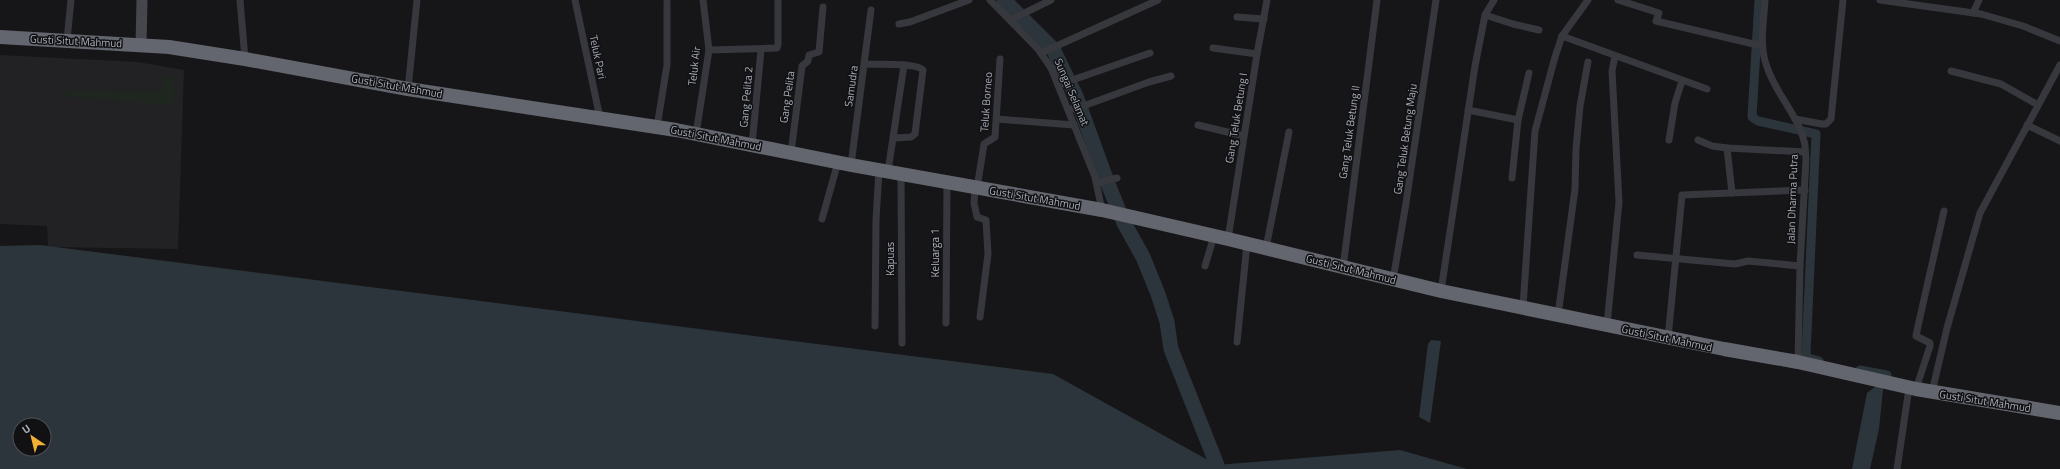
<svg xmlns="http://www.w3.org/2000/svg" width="2060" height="469" font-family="'Titillium Web',sans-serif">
  <rect width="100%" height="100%" fill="#161618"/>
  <path fill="#222225" d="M0,55L138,62L184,70L178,249L48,247L47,226L0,224Z"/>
  <path fill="#1e261f" d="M168,75L175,77L173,105L67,97L66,90L158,92Z"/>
  <g fill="#2c353c" fill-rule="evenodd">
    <path d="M40,245L1053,374L1217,465L1400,450L1467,469H0V246ZM20,425H44V449H20Z"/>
    <path d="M1431,340L1441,341L1430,423L1419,417L1428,344Z"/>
    <path d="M1884,380L1879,429L1870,469H1852L1867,393Z"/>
  </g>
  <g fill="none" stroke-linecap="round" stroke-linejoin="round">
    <g stroke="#2c353c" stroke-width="9">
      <path d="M1759,0L1752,117L1758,121L1816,134L1806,354L1808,358L1819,361"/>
      <path d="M1860,370L1887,375L1884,380"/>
    </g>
    <path stroke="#2c353c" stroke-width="15" d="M1004,0L1053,49L1076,96L1108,184L1124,223L1143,257L1158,294L1167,322L1171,349L1217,465"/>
    <g stroke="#37383d" stroke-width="7">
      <path d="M240,0L245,59"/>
      <path d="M575,0L600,118"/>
      <path d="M990,0L1038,49L1051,68L1095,177L1102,210"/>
      <path d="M1588,0L1562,36L1707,89"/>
      <path d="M1618,0L1659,13L1656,21L1762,46"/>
      <path d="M1765,0C1764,21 1759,43 1766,64C1774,92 1797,113 1804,141C1806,147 1805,153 1806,159L1800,266L1798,362"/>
      <path d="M1880,0L1981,14L2023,26L2060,41"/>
      <path d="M1973,13L1979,0"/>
      <path d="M1485,15L1513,24L1539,30"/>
      <path d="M1237,17L1264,19"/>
      <path d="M1010,20L1051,0"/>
      <path d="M899,24L910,22L969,0"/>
      <path d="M67,40L71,0"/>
      <path d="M1213,48L1257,54"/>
      <path d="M709,50L777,48L778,45V0"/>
      <path d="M1041,53L1158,0"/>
      <path d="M865,64C877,65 916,62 923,70L915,134L911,137L894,138"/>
      <path d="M1951,71L2001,84L2038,105"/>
      <path d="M1058,85L1150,53"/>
      <path d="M408,89L417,0"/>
      <path d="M1068,109H1075L1149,82L1171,76"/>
      <path d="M1468,110L1518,120L1512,178"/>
      <path d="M997,119L1074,125"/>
      <path d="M1795,119L1822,124H1826L1831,119L1843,0"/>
      <path d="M1518,120L1529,73"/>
      <path d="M1198,125L1244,136"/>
      <path d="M2027,125L2060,141"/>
      <path d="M657,127L667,65V2"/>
      <path d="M696,134L709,50L703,0"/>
      <path d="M1669,140L1675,103L1682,81"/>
      <path d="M1698,140L1712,146L1727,148L1732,193"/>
      <path d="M752,145L761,50"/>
      <path d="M1727,148L1805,152"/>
      <path d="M791,153L802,66L808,61L809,55L819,52L823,7"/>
      <path d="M851,165L871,10"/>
      <path d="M888,171L904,65"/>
      <path d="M901,174L902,343"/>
      <path d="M1097,183L1117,178"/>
      <path d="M975,188L974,203L977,217L986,220L988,254L980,317"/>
      <path d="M977,188L984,144L995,137L1000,59"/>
      <path d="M822,219L838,162"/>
      <path d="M1228,239L1257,54L1267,0"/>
      <path d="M1266,248L1289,132"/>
      <path d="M1637,255L1735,264L1748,261L1800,266"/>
      <path d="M1205,266L1214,236"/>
      <path d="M1343,268L1377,0"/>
      <path d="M1393,280L1406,203L1436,0"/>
      <path d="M1441,291L1475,66L1485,15L1494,0"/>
      <path d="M1523,307L1535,131L1555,57L1562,36"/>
      <path d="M1558,315L1575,189L1576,149L1580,106L1588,62"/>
      <path d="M946,323L947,182"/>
      <path d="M1607,325L1619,202L1612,71L1615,56"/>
      <path d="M875,326L876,220L879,170"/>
      <path d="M1668,338L1682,195L1805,190"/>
      <path d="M1237,342L1247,244"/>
      <path d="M1916,389L1930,346V343L1916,336L1918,326L1944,211"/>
      <path d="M1932,392L1947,328L1980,213L2060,65"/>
      <path d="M1897,469L1909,388"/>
    </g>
    <path stroke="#45474d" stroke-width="11" d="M141,45L142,0"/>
    <path stroke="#63666e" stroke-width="14" d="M0,37L169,47L245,59L408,89L676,130L851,165L1102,210L1228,239L1441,291L1724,349L1798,362L1916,389L2060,413"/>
  </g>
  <g text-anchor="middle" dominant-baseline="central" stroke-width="3" stroke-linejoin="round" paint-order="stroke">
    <g font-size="11" fill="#a8adb8" stroke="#111113">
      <text transform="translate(76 41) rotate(3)">Gusti Situt Mahmud</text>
      <text transform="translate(598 57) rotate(78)">Teluk Pari</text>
      <text transform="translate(694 66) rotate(-83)">Teluk Air</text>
      <text transform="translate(397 86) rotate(10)">Gusti Situt Mahmud</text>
      <text transform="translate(851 86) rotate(-82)">Samudra</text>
      <text transform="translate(1072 92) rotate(67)">Sungai Selamat</text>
      <text transform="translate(746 97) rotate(-85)">Gang Pelita 2</text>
      <text transform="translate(787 97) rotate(-82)">Gang Pelita</text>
      <text transform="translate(986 102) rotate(-86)">Teluk Borneo</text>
      <text transform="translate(1236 118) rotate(-81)">Gang Teluk Betung I</text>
      <text transform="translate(1349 132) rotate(-82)">Gang Teluk Betung II</text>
      <text transform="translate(716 138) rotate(11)">Gusti Situt Mahmud</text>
      <text transform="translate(1405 139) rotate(-82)">Gang Teluk Betung Maju</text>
      <text transform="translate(1035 198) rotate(10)">Gusti Situt Mahmud</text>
      <text transform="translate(1792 199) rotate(-88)">Jalan Dharma Putra</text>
      <text transform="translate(935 253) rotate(-90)">Keluarga 1</text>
      <text transform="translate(890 259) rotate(-90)">Kapuas</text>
      <text transform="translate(1351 269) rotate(14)">Gusti Situt Mahmud</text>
      <text transform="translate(1667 338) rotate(12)">Gusti Situt Mahmud</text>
      <text transform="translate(1985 401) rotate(9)">Gusti Situt Mahmud</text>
    </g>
  </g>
  <g transform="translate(32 437) rotate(325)"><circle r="19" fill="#111113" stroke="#4d4f55"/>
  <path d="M0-3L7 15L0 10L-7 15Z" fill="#f2b134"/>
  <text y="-6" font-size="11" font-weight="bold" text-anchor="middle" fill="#a8adb8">U</text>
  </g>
</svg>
